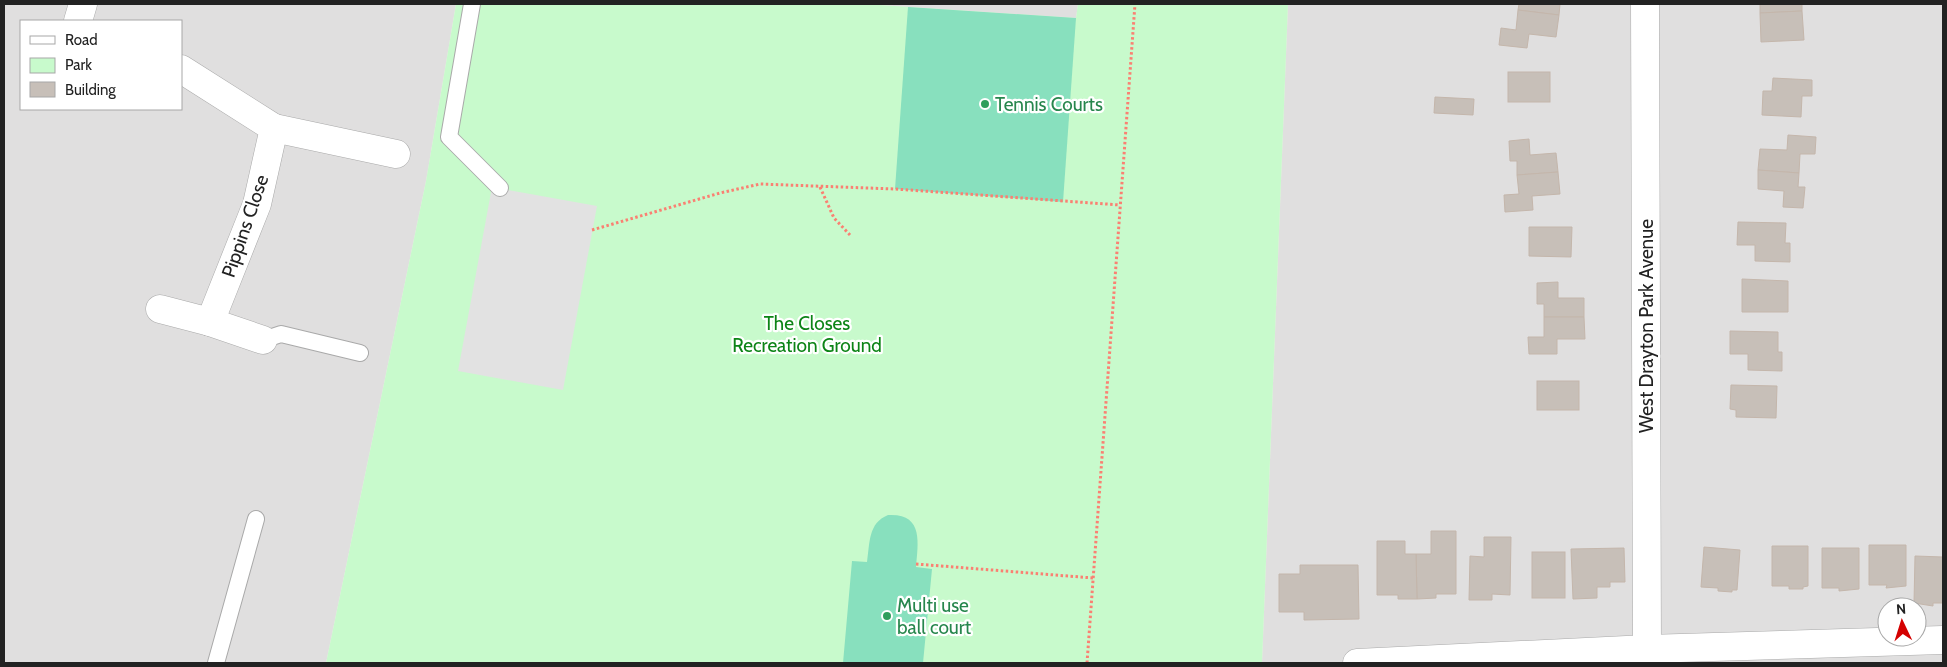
<svg xmlns="http://www.w3.org/2000/svg" width="1947" height="667" font-family="Cabin,sans-serif">
  <rect width="100%" height="100%" fill="#f2efe9"/>
  <g fill="#e0dfdf" fill-rule="evenodd">
    <path d="M4,4H456L426,181L326,663H4ZM21,21H181V109H21Z"/>
    <path d="M865,4H1078L1076,18Z"/>
    <path d="M1288,4H1943V663H1262ZM1887,607H1917V637H1887Z"/>
  </g>
  <path fill="#c8facc" d="M456,4H865L1076,18L1078,4H1288L1262,663H326L426,181Z"/>
  <g fill="#88e0be">
    <path d="M908,7L1076,18L1063,202L895,189Z"/>
    <path d="M888,515C924,513 918,543 916,567L932,569L923,663H843L852,561L867,562C870,543 868,523 888,515Z"/>
  </g>
  <path fill="#e2e2e2" d="M492,187L597,206L563,390L458,371Z"/>
  <g fill="#c7bfb8" stroke="#c4b6ab">
    <path d="M1519,4H1560L1559,15L1518,10Z"/>
    <path d="M1760,4H1802V11L1760,13Z"/>
    <path d="M1518,10L1559,15L1556,37L1529,34L1527,48L1499,45L1501,28L1516,30Z"/>
    <path d="M1802,11L1804,40L1761,42L1760,13Z"/>
    <rect x="1508" y="72" width="42" height="30"/>
    <path d="M1773,78L1812,80V96H1802L1801,117L1762,115L1763,91H1772Z"/>
    <path d="M1435,97L1474,99L1473,115L1434,113Z"/>
    <path d="M1788,135L1816,137L1815,154H1800L1799,173L1758,170L1760,149L1787,150Z"/>
    <path d="M1529,139L1530,155L1556,153L1558,172L1517,175V161H1510L1509,141Z"/>
    <path d="M1758,170L1799,173L1798,187H1805L1803,208L1783,207L1784,191L1758,189Z"/>
    <path d="M1558,172L1560,194L1532,196L1533,210L1505,212L1504,195L1519,194L1517,175Z"/>
    <path d="M1738,222L1786,223L1785,243H1790V262L1755,261V245H1737Z"/>
    <path d="M1529,227H1572L1571,257L1529,256Z"/>
    <path d="M1742,279L1788,281V312H1742Z"/>
    <path d="M1558,282V298H1584V317H1544V304H1537V283Z"/>
    <path d="M1544,317H1584L1585,339H1557V354H1529L1528,337H1544Z"/>
    <path d="M1730,331L1778,332V352H1782V371L1748,370V354H1730Z"/>
    <rect x="1537" y="381" width="42" height="29"/>
    <path d="M1731,385L1777,386L1776,418L1736,417V410L1730,409Z"/>
    <path d="M1431,531H1456V594H1436V598L1417,599L1416,554H1431Z"/>
    <path d="M1484,537H1511L1510,595L1492,594V600H1469L1470,556L1484,557Z"/>
    <path d="M1377,541H1405V554H1416L1417,599H1398V595H1377Z"/>
    <path d="M1869,545H1906V586L1886,588L1887,585H1869Z"/>
    <path d="M1772,546H1808V586L1803,587V589H1789V586H1772Z"/>
    <path d="M1704,547L1740,550L1737,590H1732V592L1718,591V588L1701,587Z"/>
    <path d="M1624,548L1625,582H1610V587H1597V598L1573,599L1571,549Z"/>
    <path d="M1822,548H1859V589L1839,591V588H1822Z"/>
    <rect x="1532" y="552" width="33" height="46"/>
    <path d="M1915,556L1943,557V603H1933V606L1914,603Z"/>
    <path d="M1300,565H1358L1359,619L1304,620V612H1279V574H1300Z"/>
  </g>
  <g fill="none" stroke-linecap="round" stroke-linejoin="round">
    <g stroke="#a9a9a9" stroke-width="18">
      <g id="service">
        <path d="M472,4L449,137L500,188"/>
        <path d="M263,340L281,334L360,353"/>
        <path d="M216,663L256,519"/>
      </g>
    </g>
    <g stroke="#a9a9a9" stroke-width="29">
      <g id="minor">
        <path d="M78,21L83,4"/>
        <path d="M274,128L396,154"/>
        <path d="M160,309L210,322L257,204L274,128L181,69"/>
        <path d="M210,322L263,340"/>
        <path d="M1647,649L1943,640"/>
        <path d="M1357,663L1647,649L1645,4"/>
      </g>
    </g>
    <g stroke="#fa8072" stroke-width="3" stroke-dasharray="2.5 2.5" stroke-linecap="butt">
      <path d="M820,187L834,218L850,235"/>
      <path d="M592,230L720,193L760,184L895,189L1120,205"/>
      <path d="M916,564L1093,578"/>
      <path d="M1087,663L1135,4"/>
    </g>
    <use href="#service" stroke="#fff" stroke-width="16"/>
    <use href="#minor" stroke="#fff" stroke-width="28"/>
  </g>
  <g fill="#2e9e5b" stroke="#fff" stroke-width="2">
    <circle cx="985" cy="104" r="5"/>
    <circle cx="887" cy="616" r="5"/>
  </g>
  <g text-anchor="middle" dominant-baseline="central" stroke-width="4.5" stroke-linejoin="round" paint-order="stroke">
    <g font-size="19" fill="#27864d" stroke="#fff" text-anchor="start">
      <text x="995" y="104">Tennis Courts</text>
      <text x="897" y="605">Multi use<tspan x="897" dy="22">ball court</tspan></text>
    </g>
    <g font-size="19" fill="#222" stroke="#fff">
      <text transform="translate(245 226) rotate(-71)">Pippins Close</text>
      <text transform="translate(1646 326) rotate(-90)">West Drayton Park Avenue</text>
    </g>
    <g font-size="19" fill="#0c8416" stroke="#fff">
      <text x="807" y="323">The Closes<tspan x="807" dy="22">Recreation Ground</tspan></text>
    </g>
  </g>
  <rect width="1947" height="667" fill="none" stroke="#222222" stroke-width="10"/>
  <rect x="20" y="20" width="162" height="90" fill="#ffffff" stroke="#a7a7a7"/>
  <rect x="30" y="36" width="25" height="8" fill="#ffffff" stroke="#a7a7a7"/>
  <text x="65" y="45" font-size="15" fill="#222222">Road</text>
  <rect x="30" y="58" width="25" height="15" fill="#c8facc" stroke="#a7a7a7"/>
  <text x="65" y="70" font-size="15" fill="#222222">Park</text>
  <rect x="30" y="82" width="25" height="15" fill="#c7bfb8" stroke="#a7a7a7"/>
  <text x="65" y="95" font-size="15" fill="#222222">Building</text>
  <g transform="translate(1902 622) rotate(356)"><circle r="24" fill="#ffffff" stroke="#a7a7a7"/>
  <path d="M0-4L9 19L0 12L-9 19Z" fill="#d40000"/>
  <text y="-8" font-size="14" font-weight="bold" text-anchor="middle" fill="#222222">N</text>
  </g>
</svg>
